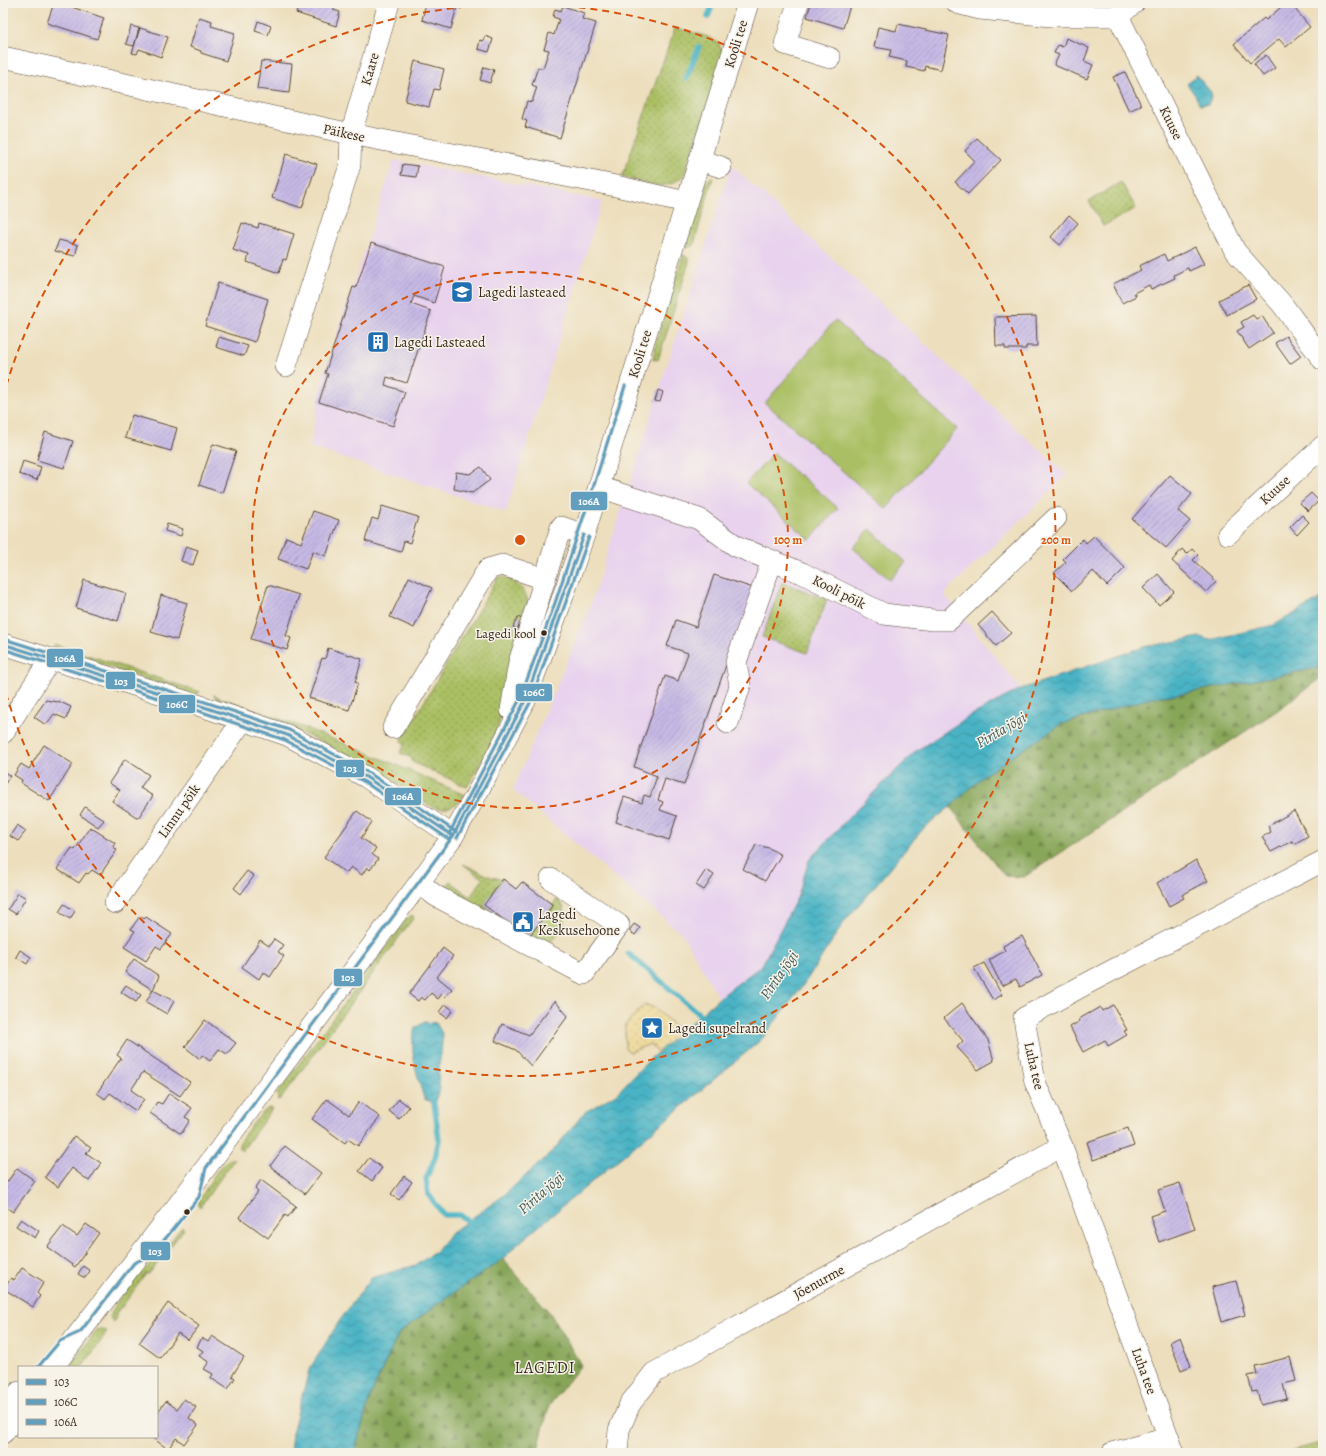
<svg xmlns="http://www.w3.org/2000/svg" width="1326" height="1456" font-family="Alegreya,serif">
  <defs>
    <pattern id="grass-dots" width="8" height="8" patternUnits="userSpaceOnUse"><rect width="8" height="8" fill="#aabf63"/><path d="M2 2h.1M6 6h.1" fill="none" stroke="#8c9b51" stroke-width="1.8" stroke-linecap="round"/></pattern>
    <pattern id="forest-firs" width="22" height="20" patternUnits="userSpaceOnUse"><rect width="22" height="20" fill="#87a659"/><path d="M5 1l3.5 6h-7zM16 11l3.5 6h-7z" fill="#708749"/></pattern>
    <pattern id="sand-dots" width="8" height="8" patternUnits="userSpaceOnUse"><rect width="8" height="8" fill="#eeda9e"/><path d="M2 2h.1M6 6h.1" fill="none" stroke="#cdbb88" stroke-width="1.8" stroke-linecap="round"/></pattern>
    <pattern id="water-waves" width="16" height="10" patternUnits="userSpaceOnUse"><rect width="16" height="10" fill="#48b3c5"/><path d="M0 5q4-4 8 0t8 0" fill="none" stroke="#3d929f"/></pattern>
    <pattern id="building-hatch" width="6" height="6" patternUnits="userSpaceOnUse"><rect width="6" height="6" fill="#c7bae6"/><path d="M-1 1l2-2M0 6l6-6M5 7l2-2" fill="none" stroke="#a397ba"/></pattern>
  </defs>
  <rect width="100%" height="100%" fill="#f7f3e8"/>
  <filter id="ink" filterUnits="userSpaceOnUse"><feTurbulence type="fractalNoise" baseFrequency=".025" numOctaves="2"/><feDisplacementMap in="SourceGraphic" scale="8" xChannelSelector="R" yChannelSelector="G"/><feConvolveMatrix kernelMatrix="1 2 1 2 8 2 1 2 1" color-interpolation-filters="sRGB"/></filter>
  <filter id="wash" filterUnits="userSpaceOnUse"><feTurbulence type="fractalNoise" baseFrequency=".012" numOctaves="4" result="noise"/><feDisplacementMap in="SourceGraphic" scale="16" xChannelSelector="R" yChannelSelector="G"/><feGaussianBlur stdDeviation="0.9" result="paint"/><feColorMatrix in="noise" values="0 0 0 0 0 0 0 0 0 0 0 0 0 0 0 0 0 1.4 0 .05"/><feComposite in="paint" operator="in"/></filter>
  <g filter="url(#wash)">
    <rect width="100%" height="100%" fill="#eddfbd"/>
    <g fill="#e8d2ee">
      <path d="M394,160L602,201L506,512L310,447L321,384Z"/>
      <path d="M731,165L1067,475L944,594L1021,689L968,717L916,751L856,810L809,860L798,896L762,965L719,998L683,935L513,790L591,604Z"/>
    </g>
    <g fill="url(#grass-dots)" stroke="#727440">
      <path d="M675,28C686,31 710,35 718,43C721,46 722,50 724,55L685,173C668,195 645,182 622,177Z"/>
      <path d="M713,177L694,244L693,246L685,248L707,182L710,178Z"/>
      <path d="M1121,182L1136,208L1103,226L1089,201Z"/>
      <path d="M683,255L689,258V262L658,360L653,359L656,342Z"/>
      <path d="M498,577C511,576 525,588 528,601L522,619L518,617L513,627L517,629L515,635L520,640L497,730L491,745L467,787L412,762V758L400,753L405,744L401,741Z"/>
      <path d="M782,582L827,599L807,653L762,637Z"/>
      <path d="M54,644L200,692L194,695L57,650Z"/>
      <path d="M213,695L308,729L392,763L465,795C458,804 448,811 436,808C421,803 408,790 395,782C378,772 361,763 344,753C305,732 264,718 222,703Z"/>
      <path d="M463,864L491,877L503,879L484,906L528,938L557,899C560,902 563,905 564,909C569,924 551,950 534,946C527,944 519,939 513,935C488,922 465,907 441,893L450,881L470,897L483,879Z"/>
      <path d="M411,915L414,917L280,1100L278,1099L277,1094L281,1088L407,919Z"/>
      <path d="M269,1108L272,1109L242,1151L239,1148C239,1146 239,1144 240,1142C242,1136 264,1109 269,1108Z"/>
      <path d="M231,1159H234L233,1161L200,1207L198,1205L199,1201C206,1190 219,1162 231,1159Z"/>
      <path d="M182,1227L184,1229L149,1274H146L115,1316L116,1318L113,1322L110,1317C117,1295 141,1274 156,1258C166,1249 173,1237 182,1227Z"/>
      <path d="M98,1329L107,1331L101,1341L82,1367H68Z"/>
      <path d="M1323,1442V1453H1284Z"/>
    </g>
    <g fill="url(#forest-firs)" stroke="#61683c">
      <path d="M1323,667V674L1318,680L1278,710L1024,877L1005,876L950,807L984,775L1062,724L1154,697L1181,694Z"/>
      <path d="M503,1259L550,1313L581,1365L549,1406L537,1453H354L371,1394L399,1333L439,1303Z"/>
    </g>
    <path fill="url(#sand-dots)" stroke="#94825e" d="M645,1004L654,1008L682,1032L658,1053L650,1044L630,1052L625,1048V1025Z"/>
    <g fill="#aabf63" stroke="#727440">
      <path d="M835,320L957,429L886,509L765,403Z"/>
      <path d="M774,453L798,475H800L838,508L810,540L746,483Z"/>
      <path d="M870,529L906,562L890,580L853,548Z"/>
    </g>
    <g fill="url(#water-waves)" stroke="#426e72">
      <path d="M1196,75L1211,92L1212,97L1208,104L1200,105L1195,95L1187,84Z"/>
      <path d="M1323,597V667L1181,694L1154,697L1062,724L984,775L950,807L924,828L845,921L804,984L761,1040L519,1243L503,1259L439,1303L399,1333L371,1394L354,1453H290L292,1433L309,1370L340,1320L371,1278L416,1265L435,1252L452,1232L503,1196L551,1153L585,1112L616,1094L649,1060L719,998L762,965L798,896L809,860L856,810L916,751L968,717L1021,689L1144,647L1200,637L1210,640L1274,625Z"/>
      <path d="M425,1022L436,1023L443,1035L438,1077L440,1089L434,1103L424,1099C418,1076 408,1051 415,1028Z"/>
    </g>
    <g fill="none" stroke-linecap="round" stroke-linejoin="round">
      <g stroke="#48b3c5" stroke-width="5.5">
        <path d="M708,17L713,3"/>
        <path d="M686,79L699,47"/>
        <path d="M628,953L705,1019"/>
        <path d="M434,1103L439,1140L435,1158L426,1179L428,1194L444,1215H460L468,1221L471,1228"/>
      </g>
    </g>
    <g id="blocks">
      <g fill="url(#building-hatch)">
        <path d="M54,3H60L104,18L97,39L47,23Z"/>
        <path d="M299,3H336L333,10L340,12L336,26L296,13Z"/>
        <path d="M426,3H458L451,29L422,20Z"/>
        <path d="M811,3H851L843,28L807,17Z"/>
        <path d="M1286,3H1290L1310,27L1286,47L1279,39L1250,63L1234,44L1264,18L1266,20Z"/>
        <path d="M563,6L584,13L582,19L596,23L560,138L525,127L527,121L522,119L527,101L532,102L537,87L532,85L538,67L543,68L549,50L544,49L549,33L554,35L559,19L553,17L555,9L561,11Z"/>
        <path d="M199,17L212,21L211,26L235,33L226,61L201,53V51L190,47Z"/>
        <path d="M258,21L271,26L268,35L255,31Z"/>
        <path d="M898,24L949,35L941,70L925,66L924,71L906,67L907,61L889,57L891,50L874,47L878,27L896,31Z"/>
        <path d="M131,26L139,28L134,46L126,44Z"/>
        <path d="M140,28L168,37L161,57L139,49L137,54L132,53Z"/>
        <path d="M485,36L493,39L489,52L478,49L480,40L483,41Z"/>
        <path d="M1066,38L1089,48L1084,61L1093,65L1087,79L1054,65L1059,55L1054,53L1058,45L1063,47Z"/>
        <path d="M1266,55L1275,68L1263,76L1254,64Z"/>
        <path d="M261,61L292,64L289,93L257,89Z"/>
        <path d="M415,61L444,69L439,90L434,89L429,107L405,101Z"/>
        <path d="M484,67L494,70L490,83L480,80Z"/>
        <path d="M1125,72L1141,105L1129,111L1113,77Z"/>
        <path d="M977,138L1001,160L968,194L955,182L975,161L965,151Z"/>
        <path d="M286,154L317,164L302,208L272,198Z"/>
        <path d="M403,164L418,166L416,177L401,175Z"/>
        <path d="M1069,215L1078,223L1060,245L1051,237Z"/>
        <path d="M242,223L258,228L259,223L294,234L286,260L283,259L279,273L247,262L249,255L233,250Z"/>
        <path d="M59,240L78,245L75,256L55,251Z"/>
        <path d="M371,243L445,267L434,303L414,296L411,304L431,311L407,383L387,377L385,385L405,392L393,426L319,402L328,374L325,373L353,287L356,288Z"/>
        <path d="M1195,247L1204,264L1189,271L1188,268L1174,275L1175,278L1151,289L1149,285L1134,293L1136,296L1122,303L1113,284L1141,270L1139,266L1164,254L1167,261Z"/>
        <path d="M218,283L268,299L255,342L205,326Z"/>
        <path d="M1248,285L1256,299L1227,315L1219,300Z"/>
        <path d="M1253,315L1256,319L1262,316L1273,333L1249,349L1237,331L1244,327L1241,322Z"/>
        <path d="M1036,316L1037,346H1026V349H1005V346H996L995,317Z"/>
        <path d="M1286,336L1301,356L1290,364L1275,343Z"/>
        <path d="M219,337L248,346L244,356L216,347Z"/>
        <path d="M658,390L663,392L660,402L655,401Z"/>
        <path d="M132,415L177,428L171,451L125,438Z"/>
        <path d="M45,432L73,441L64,468L37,460Z"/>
        <path d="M213,444L236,451L222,493L199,485Z"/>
        <path d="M23,461L41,467L37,480L19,474Z"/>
        <path d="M481,467L490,480L472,493L454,489L456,472L470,474Z"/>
        <path d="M1170,475L1192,494L1178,511L1190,521L1166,548L1132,519Z"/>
        <path d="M1311,493L1319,501L1308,511L1300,503Z"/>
        <path d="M382,506L418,517L410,543L404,541L401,552L365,541L372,518L378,520Z"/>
        <path d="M313,511L339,520L326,556L313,551L306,569L278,559L286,537L301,543Z"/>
        <path d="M1302,515L1309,522L1297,535L1290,527Z"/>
        <path d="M167,524L183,529L181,536L165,531Z"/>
        <path d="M1094,536L1125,568L1107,586L1093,571L1072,591L1054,573L1066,562L1063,559L1083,539L1086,543Z"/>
        <path d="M186,546L198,550L193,565L181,561Z"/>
        <path d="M1182,549L1187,554L1192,549L1198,555L1193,560L1216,581L1206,592L1172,561Z"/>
        <path d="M1158,574L1174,592L1159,605L1143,588Z"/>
        <path d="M714,575L753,588L684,785L665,779L658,800L663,802L660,810L677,816L669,840L616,822L624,797L642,803L644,795L650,797L657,776L634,767L665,676L678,681L688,653L667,646L676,620L696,627Z"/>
        <path d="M409,577L432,588L414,628L390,617Z"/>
        <path d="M84,580L126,593L118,621L76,608Z"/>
        <path d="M268,585L299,595L286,636L291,638L287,650L251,639Z"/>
        <path d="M161,595L187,603L177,640L151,632Z"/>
        <path d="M992,612L1011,633L996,646L978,625Z"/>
        <path d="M518,617L522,619L517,629L513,627Z"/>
        <path d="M328,648L362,659L355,682L358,683L349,710L309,698L322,658L325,659Z"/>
        <path d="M46,700L57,702L58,701L71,707L66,719L54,714L46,725L34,717Z"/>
        <path d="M44,745L73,764L49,801L21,783L22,780L14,775L21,764L29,769Z"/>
        <path d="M125,759L149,775L140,788L153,796L138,818L112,801L120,790L109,783Z"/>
        <path d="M3,771L10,776L3,787Z"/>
        <path d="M85,807L104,820L98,827L80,815Z"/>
        <path d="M357,811L372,822L361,838L376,848L372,854L378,859L370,870L367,867L362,875L351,867L346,873L324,857Z"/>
        <path d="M1294,811L1308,836L1294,844L1292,841L1271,852L1262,837L1271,832L1268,826Z"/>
        <path d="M17,825L26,831L18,841L10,836Z"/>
        <path d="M90,827L115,843L113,847L117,850L100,875L92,870L88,874L86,873L79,883L57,869L72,848L75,850Z"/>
        <path d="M756,845L769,848L781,855L765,881L743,869Z"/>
        <path d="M1196,860L1208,881L1182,895L1184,898L1169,906L1157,883Z"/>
        <path d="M706,870L714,875L704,890L696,885Z"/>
        <path d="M247,871L254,876L241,894L234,888Z"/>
        <path d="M503,879L516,889L522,882L553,905L528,938L484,905Z"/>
        <path d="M18,893L26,898L16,914L8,909Z"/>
        <path d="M64,904L75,911L70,919L59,912Z"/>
        <path d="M140,916L144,919L146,917L172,934L161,949L156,946L146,961L124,947L135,931L131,929Z"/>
        <path d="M634,924L640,928L635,935L629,931Z"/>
        <path d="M1022,936L1042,975L1020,987L1016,979L1002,986L989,960L1005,951L1003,946Z"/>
        <path d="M274,939L283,945L278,952L284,956L270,977L263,972L259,979L242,967L260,940L269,946Z"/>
        <path d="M443,948L453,956L437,977L452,989L445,997L442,994L438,999L431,993L425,1000L421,997L418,1001L409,994Z"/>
        <path d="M20,950L31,957L27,964L16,957Z"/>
        <path d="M134,959L159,976L153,990L125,972Z"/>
        <path d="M984,963L1002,995L993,1000L974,968Z"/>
        <path d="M126,985L141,995L136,1002L121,992Z"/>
        <path d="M153,990L174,1001L167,1014L146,1002Z"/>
        <path d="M555,1001L568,1016L531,1066L516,1050L495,1041L502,1024L529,1035Z"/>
        <path d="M962,1003L988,1040L994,1061L978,1070L957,1047L963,1041L944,1018Z"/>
        <path d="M445,1004L453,1010L447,1018L439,1012Z"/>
        <path d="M1113,1005L1127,1030L1124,1031L1127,1035L1108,1046L1105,1040L1083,1052L1070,1027L1080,1021L1079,1019L1100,1007L1102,1011Z"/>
        <path d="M205,1020L236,1043L227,1054L219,1049L210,1061L202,1055L200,1059L185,1047Z"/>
        <path d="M127,1040L190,1082L180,1096L143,1072L131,1090L144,1099L136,1111L110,1093L105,1099L97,1093L121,1058L117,1055Z"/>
        <path d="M169,1093L192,1108L185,1117L190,1120L181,1134L150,1113L157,1102L162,1104Z"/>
        <path d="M327,1099L349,1115L359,1102L380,1117L358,1146L348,1139L345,1143L312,1119Z"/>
        <path d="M399,1099L409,1107L399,1119L389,1111Z"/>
        <path d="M1128,1128L1134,1146L1093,1160L1087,1142Z"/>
        <path d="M74,1136L91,1148L86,1153L101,1163L89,1181L72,1168L58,1187L45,1177Z"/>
        <path d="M285,1146L321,1173L305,1194L270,1166Z"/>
        <path d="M369,1158L382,1168L372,1181L359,1171Z"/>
        <path d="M17,1168L35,1181L13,1212L3,1205V1188Z"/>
        <path d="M404,1176L412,1182L399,1200L391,1194Z"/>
        <path d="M261,1180L296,1206L288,1217L285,1215L268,1238L239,1217L258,1192L255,1189Z"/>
        <path d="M1180,1183L1195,1229L1159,1242L1150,1216L1165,1211L1158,1190Z"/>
        <path d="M21,1219L39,1231L35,1238L16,1226Z"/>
        <path d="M86,1224L99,1233L75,1267L47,1247L63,1226L77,1236Z"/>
        <path d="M83,1266L90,1271L85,1278L78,1274Z"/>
        <path d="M22,1268L44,1282L37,1293L40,1296L33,1307L4,1289L11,1278L14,1280Z"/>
        <path d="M1236,1281L1245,1315L1221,1322L1212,1287Z"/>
        <path d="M168,1303L199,1326L188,1340L178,1333L160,1358L139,1343Z"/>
        <path d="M212,1336L244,1357L232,1376L235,1378L228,1389L211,1378L213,1374L204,1369L209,1362L199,1356L203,1351L197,1347L202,1338L208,1342Z"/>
        <path d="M1180,1337L1191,1366L1181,1370L1170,1342Z"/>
        <path d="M1290,1357L1296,1381L1283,1384L1287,1399L1261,1405L1257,1391L1252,1392L1248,1376L1257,1374L1255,1366Z"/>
        <path d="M184,1399L196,1407L189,1418L198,1425L184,1444L176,1438L168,1449L151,1437H157V1413L166,1401L177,1409Z"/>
      </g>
    </g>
  </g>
  <g filter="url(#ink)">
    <use href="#blocks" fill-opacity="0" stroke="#564536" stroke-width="1"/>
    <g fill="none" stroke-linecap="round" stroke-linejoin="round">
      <g stroke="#564536" stroke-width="22">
        <g id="minor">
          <path d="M798,3L785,44L830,58"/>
          <path d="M957,3L980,9L1051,16H1118L1235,251L1282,304L1323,360"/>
          <path d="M1118,16L1134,3"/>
          <path d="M3,57L351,134L616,186L686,202"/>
          <path d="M700,160L721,167"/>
          <path d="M286,366L350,165L351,134L389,3"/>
          <path d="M599,487L699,519L736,546L802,573L884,614L933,620H949L1056,518"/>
          <path d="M1228,534L1323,446"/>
          <path d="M3,644L204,707L287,735L366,777L453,836"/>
          <path d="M511,710L519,662L561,527L584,535"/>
          <path d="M728,723L740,686L736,662L772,561"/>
          <path d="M393,728L488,569L502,565L545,579"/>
          <path d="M3,733L50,660"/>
          <path d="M419,883L436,896L584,974L619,925L551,879"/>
          <path d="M115,903L243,720"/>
          <path d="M53,1367L178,1205L419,883L453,836L476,795L525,701L560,605L584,535L748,3"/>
          <path d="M15,1416V1398L19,1392"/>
          <path d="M3,1433L19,1412"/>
          <path d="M617,1453L619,1430L630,1404L654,1373L1062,1146"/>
          <path d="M1112,1453L1169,1438"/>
          <path d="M1174,1453L1062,1146L1035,1082L1024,1018L1084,985L1323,861"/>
        </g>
      </g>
      <use href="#minor" stroke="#fff" stroke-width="21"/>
      <g stroke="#f7f3e8" stroke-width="6">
        <g id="bus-1">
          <path d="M3,644L204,707L287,735L366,777L453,836"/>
          <path d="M38,1367L60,1341L80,1332L134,1263L153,1254L199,1197L206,1168L453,836L525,701L584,535"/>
        </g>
      </g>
      <g stroke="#f7f3e8" stroke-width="6">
        <g id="bus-2">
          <path d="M3,649L202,712L285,740L363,781L450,840"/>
          <path d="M457,838L530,703L589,537"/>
        </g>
      </g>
      <g stroke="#f7f3e8" stroke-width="6">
        <g id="bus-3">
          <path d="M4,639L205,702L289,730L369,773L456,832"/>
          <path d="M449,834L520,699L555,603L594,485L625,386"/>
        </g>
      </g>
      <use href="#bus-1" stroke="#629ebd" stroke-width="3"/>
      <use href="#bus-2" stroke="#629ebd" stroke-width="3"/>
      <use href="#bus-3" stroke="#629ebd" stroke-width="3"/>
    </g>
  </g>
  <g fill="none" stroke="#d7540e" stroke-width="2" stroke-dasharray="7 5">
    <circle cx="520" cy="540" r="268"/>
    <path d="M3 397A536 536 0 1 1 3 683"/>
  </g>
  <defs>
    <g id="school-square" transform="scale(1.15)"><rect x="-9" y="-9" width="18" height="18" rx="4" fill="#1f6fb2" stroke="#f7f3e8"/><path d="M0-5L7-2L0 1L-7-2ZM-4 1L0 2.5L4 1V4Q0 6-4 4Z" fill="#fff"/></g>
    <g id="building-square" transform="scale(1.15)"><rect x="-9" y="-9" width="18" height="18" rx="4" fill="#1f6fb2" stroke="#f7f3e8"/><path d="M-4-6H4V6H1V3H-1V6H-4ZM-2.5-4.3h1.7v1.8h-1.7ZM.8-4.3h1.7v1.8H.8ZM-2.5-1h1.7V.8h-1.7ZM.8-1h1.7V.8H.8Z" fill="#fff"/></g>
    <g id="civic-square" transform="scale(1.15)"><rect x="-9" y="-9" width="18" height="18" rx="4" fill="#1f6fb2" stroke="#f7f3e8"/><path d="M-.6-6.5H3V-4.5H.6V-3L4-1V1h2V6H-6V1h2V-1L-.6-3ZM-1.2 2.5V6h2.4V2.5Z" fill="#fff"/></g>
    <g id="sight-square" transform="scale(1.15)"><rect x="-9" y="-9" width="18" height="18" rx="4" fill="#1f6fb2" stroke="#f7f3e8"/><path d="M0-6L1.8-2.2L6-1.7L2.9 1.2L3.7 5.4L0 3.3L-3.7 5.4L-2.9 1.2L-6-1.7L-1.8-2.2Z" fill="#fff"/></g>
  </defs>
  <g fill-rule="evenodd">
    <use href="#school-square" x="462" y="292"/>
    <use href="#building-square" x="378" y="342"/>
    <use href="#civic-square" x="523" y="922"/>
    <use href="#sight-square" x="652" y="1028"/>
  </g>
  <g fill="#3b2a1e" stroke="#f7f3e8" stroke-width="1.5">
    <circle cx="544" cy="633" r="3.5"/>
    <circle cx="187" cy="1212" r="3.5"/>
  </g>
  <g text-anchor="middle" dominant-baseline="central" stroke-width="3" stroke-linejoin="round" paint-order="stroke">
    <g font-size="13" fill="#3b2a1e" stroke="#f7f3e8" text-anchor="end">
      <text x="536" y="633">Lagedi kool</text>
    </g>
    <g font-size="14" fill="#3b2a1e" stroke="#f7f3e8">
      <text transform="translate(736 44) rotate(-73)">Kooli tee</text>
      <text transform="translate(370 69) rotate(-74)">Kaare</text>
      <text transform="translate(1171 123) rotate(64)">Kuuse</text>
      <text transform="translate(344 133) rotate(12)">Päikese</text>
      <text transform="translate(640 354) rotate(-73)">Kooli tee</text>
      <text transform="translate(1275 490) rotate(-43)">Kuuse</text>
      <text transform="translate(839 592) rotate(27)">Kooli põik</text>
      <text transform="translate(179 811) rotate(-55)">Linnu põik</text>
      <text transform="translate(1034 1066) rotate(77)">Luha tee</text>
      <text transform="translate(819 1282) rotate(-29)">Jõenurme</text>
      <text transform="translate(1144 1371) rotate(70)">Luha tee</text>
    </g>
    <g font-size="14" fill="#3b2a1e" stroke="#f7f3e8" text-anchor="start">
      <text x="478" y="292">Lagedi lasteaed</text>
      <text x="394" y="342">Lagedi Lasteaed</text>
      <text x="538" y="914">Lagedi<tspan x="538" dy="16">Keskusehoone</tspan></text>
      <text x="668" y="1028">Lagedi supelrand</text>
    </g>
    <g font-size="15" font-style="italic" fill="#405a58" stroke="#f7f3e8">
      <text transform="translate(1001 730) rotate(-30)">Pirita jõgi</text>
      <text transform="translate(779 975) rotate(-55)">Pirita jõgi</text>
      <text transform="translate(541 1193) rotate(-41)">Pirita jõgi</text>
    </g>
    <g font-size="16" letter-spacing="1" fill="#3b2a1e" stroke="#f7f3e8">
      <text x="545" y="1368">LAGEDI</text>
    </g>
  </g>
  <circle cx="520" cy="540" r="6" fill="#d7540e" stroke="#f7f3e8" stroke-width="2"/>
  <g font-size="12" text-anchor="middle" font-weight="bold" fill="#d7540e" stroke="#f7f3e8" stroke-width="3" stroke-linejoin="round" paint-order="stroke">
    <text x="788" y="544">100 m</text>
    <text x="1056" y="544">200 m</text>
  </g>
  <g stroke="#f7f3e8" stroke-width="1.5">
    <rect x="570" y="491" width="38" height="20" rx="4" fill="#629ebd"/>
    <rect x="46" y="648" width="38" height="20" rx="4" fill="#629ebd"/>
    <rect x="105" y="671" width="31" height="19" rx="4" fill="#629ebd"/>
    <rect x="515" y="683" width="38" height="19" rx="4" fill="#629ebd"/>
    <rect x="158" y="694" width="38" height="20" rx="4" fill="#629ebd"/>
    <rect x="335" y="759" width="30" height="19" rx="4" fill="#629ebd"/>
    <rect x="384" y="787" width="38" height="19" rx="4" fill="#629ebd"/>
    <rect x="333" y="968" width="30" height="19" rx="4" fill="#629ebd"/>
    <rect x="140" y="1241" width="31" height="20" rx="4" fill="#629ebd"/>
  </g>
  <g font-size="11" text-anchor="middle" font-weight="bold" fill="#fff">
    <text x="589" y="505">106A</text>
    <text x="65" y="662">106A</text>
    <text x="121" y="685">103</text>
    <text x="534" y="696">106C</text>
    <text x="177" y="708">106C</text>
    <text x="350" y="772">103</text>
    <text x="403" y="800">106A</text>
    <text x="348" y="981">103</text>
    <text x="155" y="1255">103</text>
  </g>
  <rect width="1326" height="1456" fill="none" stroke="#f7f3e8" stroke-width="16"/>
  <rect x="18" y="1366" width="140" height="72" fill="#f7f3e8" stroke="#aca397"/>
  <rect x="26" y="1379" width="20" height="6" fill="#629ebd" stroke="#aca397"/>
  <text x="54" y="1386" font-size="12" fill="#3b2a1e">103</text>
  <rect x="26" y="1399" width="20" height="6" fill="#629ebd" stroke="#aca397"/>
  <text x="54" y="1406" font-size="12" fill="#3b2a1e">106C</text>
  <rect x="26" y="1419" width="20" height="6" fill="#629ebd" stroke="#aca397"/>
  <text x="54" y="1426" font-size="12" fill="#3b2a1e">106A</text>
</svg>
